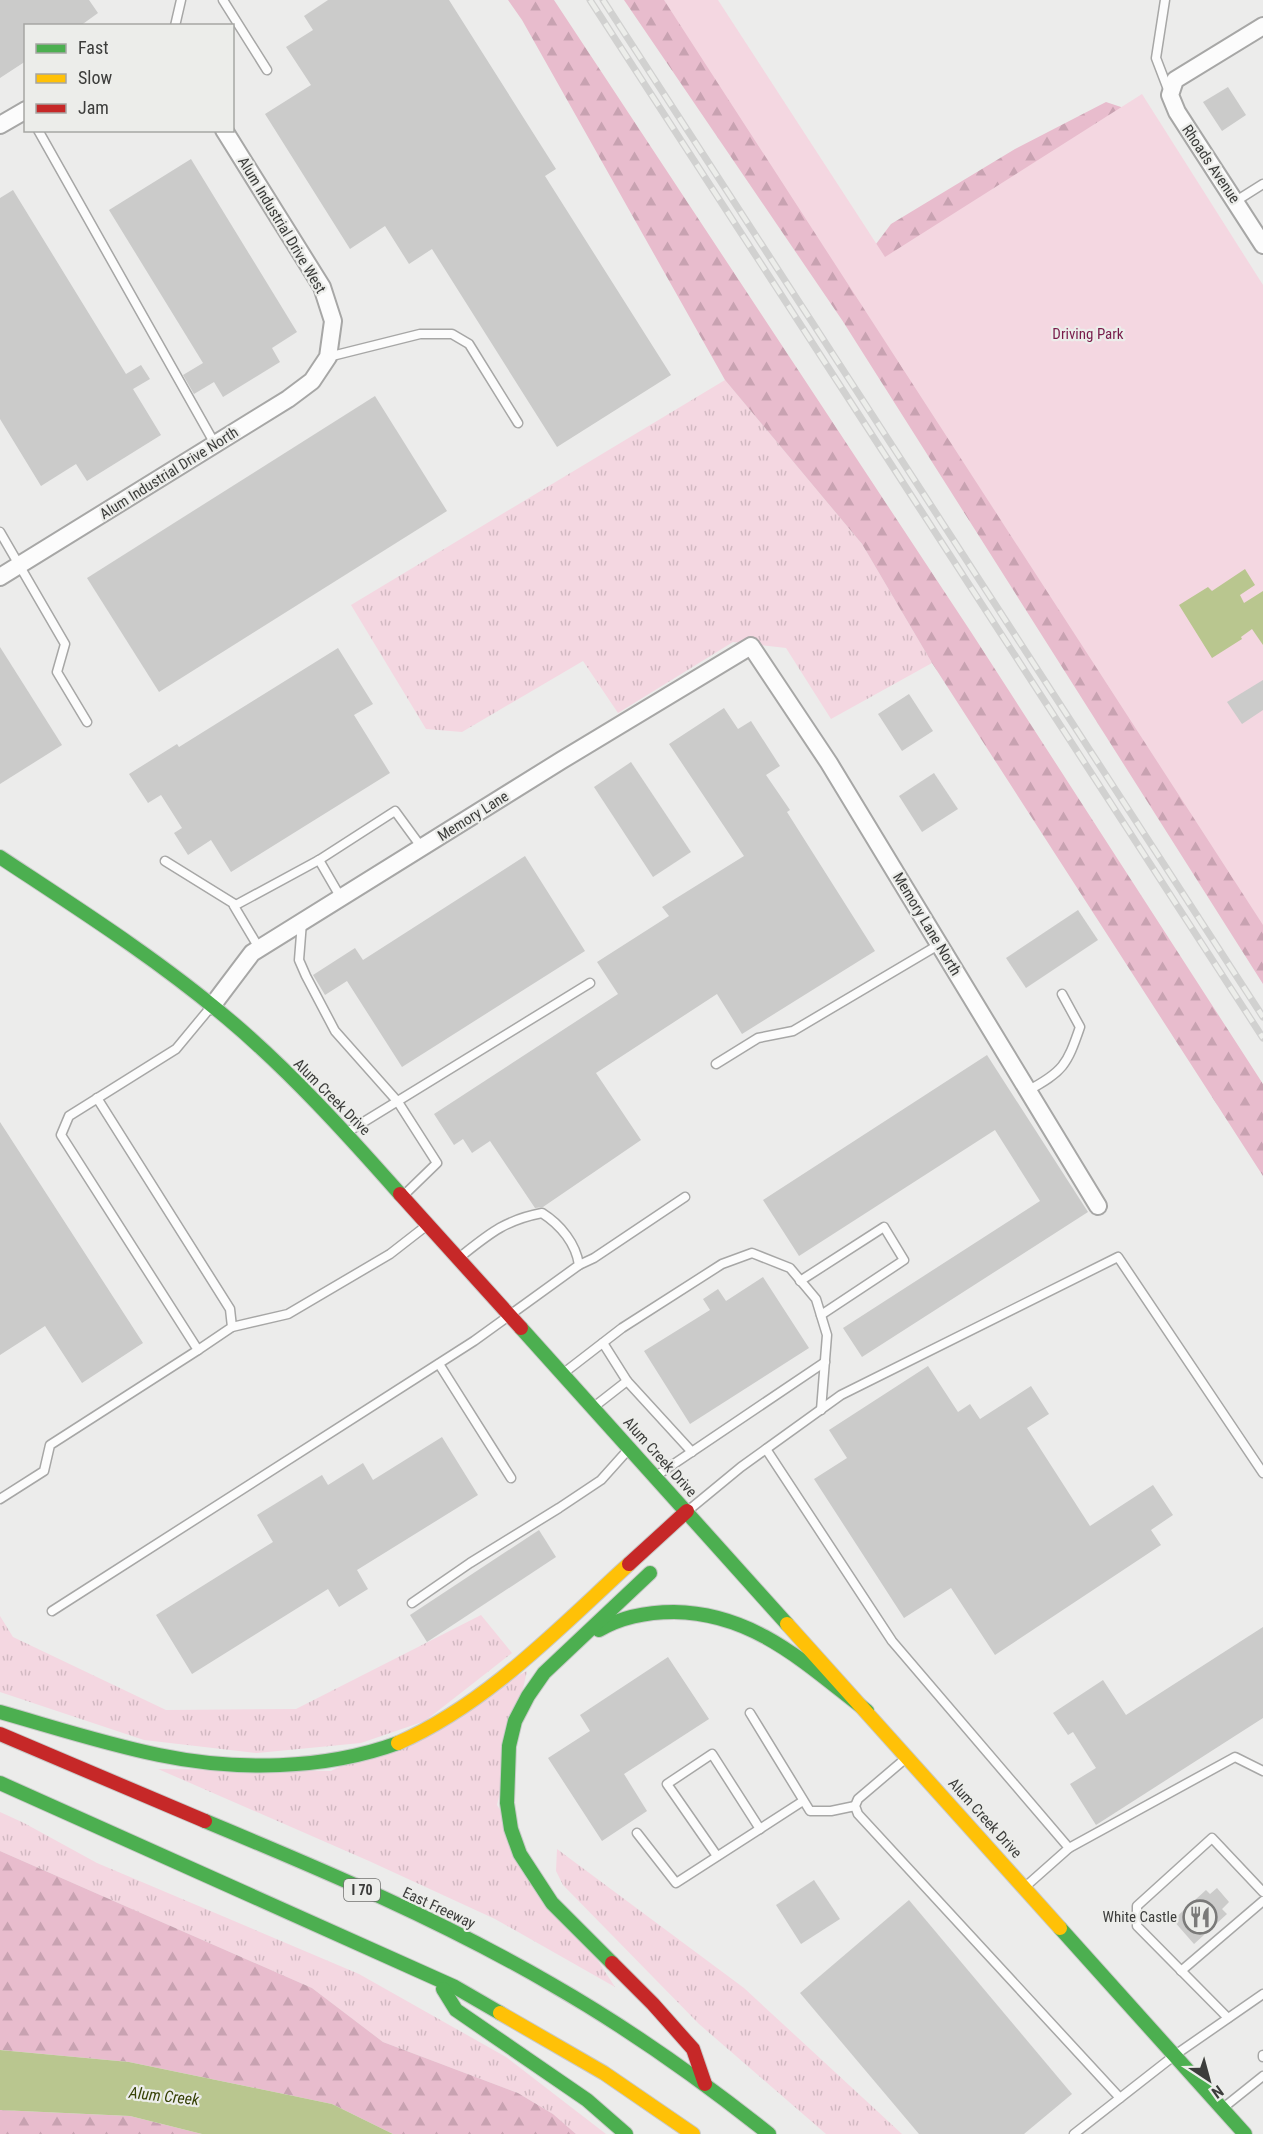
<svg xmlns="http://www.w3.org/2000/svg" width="1263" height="2134" font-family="'Roboto Condensed',sans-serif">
  <defs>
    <pattern id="grass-tufts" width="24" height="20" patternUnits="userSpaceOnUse" patternTransform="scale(1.5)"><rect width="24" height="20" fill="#f4d7e1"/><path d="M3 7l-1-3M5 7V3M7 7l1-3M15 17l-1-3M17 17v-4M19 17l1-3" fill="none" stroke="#d2b9c2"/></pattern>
    <pattern id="forest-firs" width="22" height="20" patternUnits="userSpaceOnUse" patternTransform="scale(1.5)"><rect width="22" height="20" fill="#e8bccd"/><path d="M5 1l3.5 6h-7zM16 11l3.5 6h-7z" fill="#c8a2b1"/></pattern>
  </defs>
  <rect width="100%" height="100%" fill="#ececeb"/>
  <g fill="url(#grass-tufts)">
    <path d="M725,380L862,544L932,663L831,719L786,648L733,642L618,713L583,661L462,732L426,729L351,605Z"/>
    <path d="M481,1615L512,1653L425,1721L361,1743L257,1753L144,1740L0,1692V1616L13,1637L166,1710L296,1709Z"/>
    <path d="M527,1671L497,1805L615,1987L495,1919L369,1861L158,1769L331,1771Z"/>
    <path d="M0,1812L24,1823L97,1863L359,1974L506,2057L606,2134H576L553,2114L518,2093L383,2042L312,1988L0,1851Z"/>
    <path d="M557,1849L744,1988L902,2134H826L699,2024L563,1885L556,1871Z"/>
  </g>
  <g fill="url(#forest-firs)">
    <path d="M508,0H554L971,632L1263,1084V1176L932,663L862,544L725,380L522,20Z"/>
    <path d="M624,0H678L876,244L891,224L1015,149L1106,102L1121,107L1263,418V984L842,320Z"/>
    <path d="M0,1851L312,1988L383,2042L518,2093L553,2114L576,2134H393L332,2104L129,2062L0,2050Z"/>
    <path d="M0,2110L130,2116L202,2134H0Z"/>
  </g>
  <path fill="#f4d7e1" d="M664,0H718L885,257L1142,94L1263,285V925Z"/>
  <g fill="#b9c68f">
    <path d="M1245,569L1255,585L1240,595L1244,603L1263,591V645L1252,629L1241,637L1242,639L1212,658L1179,605L1208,587L1212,591Z"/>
    <path d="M0,2050L129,2062L332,2104L393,2134H202L130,2116L0,2110Z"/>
  </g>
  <g fill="#cbcbca">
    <path d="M0,0H89L98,13L80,26H26V61L0,78Z"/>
    <path d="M328,0H449L556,169L545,176L671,375L557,447L432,249L409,264L385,226L350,249L265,114L311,85L286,47L313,30L304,16Z"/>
    <path d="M1228,87L1246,115L1222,131L1203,102Z"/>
    <path d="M191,159L297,332L272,348L280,362L223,397L214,382L194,394L183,375L203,363L109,210Z"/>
    <path d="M13,190L126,374L141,365L150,379L133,389L161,435L87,481L76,464L41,486L0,419V198Z"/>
    <path d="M375,396L447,511L159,692L87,578Z"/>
    <path d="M0,647L62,745L0,784Z"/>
    <path d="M338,648L373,704L354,715L390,773L231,872L211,840L188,855L174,833L182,828L161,795L148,803L129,774L177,744L179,747Z"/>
    <path d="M1263,680V710L1242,724L1227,702Z"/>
    <path d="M909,694L933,731L902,751L878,714Z"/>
    <path d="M724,708L738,729L751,721L780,766L766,775L790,810L787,812L875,951L742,1034L717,994L596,1073L641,1140L543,1207L535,1208L490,1141L472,1153L463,1139L454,1145L434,1114L618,994L597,962L669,916L662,907L744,856L669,744Z"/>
    <path d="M631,762L691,852L653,877L594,787Z"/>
    <path d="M934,773L958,809L922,832L899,796Z"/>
    <path d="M525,856L585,951L402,1067L347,981L325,995L313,975L355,948L363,960Z"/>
    <path d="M1078,910L1098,940L1026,988L1006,958Z"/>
    <path d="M987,1055L1088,1212L862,1357L843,1328L1040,1201L995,1130L799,1256L763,1200Z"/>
    <path d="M0,1122L143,1343L82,1383L45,1326L0,1355Z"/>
    <path d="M763,1277L809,1348L690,1424L644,1351L710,1310L703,1299L718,1289L726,1301Z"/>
    <path d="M928,1366L958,1412L970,1404L980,1419L1031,1386L1049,1414L1027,1428L1090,1526L1153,1485L1173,1515L1151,1530L1161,1545L995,1655L951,1588L904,1618L814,1479L847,1458L829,1430Z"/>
    <path d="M442,1437L478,1495L357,1570L368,1589L339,1607L328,1589L192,1674L156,1615L273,1542L257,1515L322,1475L328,1485L363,1463L373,1480Z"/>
    <path d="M539,1530L556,1557L427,1642L410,1615Z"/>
    <path d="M1263,1627V1718L1096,1825L1070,1784L1096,1768L1073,1732L1068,1735L1053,1713L1103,1680L1126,1715Z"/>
    <path d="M668,1657L709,1719L624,1774L647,1811L602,1841L548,1758L590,1731L580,1715Z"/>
    <path d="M814,1880L840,1919L801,1944L776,1905Z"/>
    <path d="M1217,1888L1229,1902L1222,1909L1227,1914L1194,1944L1173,1920L1206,1890L1210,1894Z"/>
    <path d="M909,1900L1072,2094L1024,2134H919L800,1993Z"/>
  </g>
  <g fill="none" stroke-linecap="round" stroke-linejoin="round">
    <g stroke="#a7a7a6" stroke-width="11">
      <g id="lane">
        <path d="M223,0L267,70"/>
        <path d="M1165,0L1156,58L1169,92"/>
        <path d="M175,26L181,0"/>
        <path d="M38,130L215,444"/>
        <path d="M1236,201L1263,184"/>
        <path d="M328,357L420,334H452L469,344L518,423"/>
        <path d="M0,532L65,644L57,672L87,722"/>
        <path d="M319,860L341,898"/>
        <path d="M165,861L236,905"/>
        <path d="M302,922L299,960L306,976L335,1031L398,1102L437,1163L404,1195"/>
        <path d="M259,948L234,906L319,860L395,811L422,848"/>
        <path d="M716,1064L758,1038L793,1031L940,944"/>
        <path d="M1027,1091C1063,1072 1067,1065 1080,1027L1062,994"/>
        <path d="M97,1098L230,1309L232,1327L198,1350"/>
        <path d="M349,1131L590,983"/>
        <path d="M579,1265L594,1258L685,1197"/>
        <path d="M800,1281L884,1227L904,1260L821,1315"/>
        <path d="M232,1327L288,1314L390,1254L426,1226"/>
        <path d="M439,1364L511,1478"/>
        <path d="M565,1372L622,1328L722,1264L752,1253L790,1268L816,1299L827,1335L821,1410"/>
        <path d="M627,1381L692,1452"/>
        <path d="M595,1406L627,1381L603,1343"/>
        <path d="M766,1449L892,1641L1069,1848L1025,1887"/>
        <path d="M656,1476L825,1362"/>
        <path d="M0,1499L44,1471L50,1445L198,1350L61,1135L69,1116L176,1049L210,1008"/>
        <path d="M690,1509L741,1467L841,1395L1118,1257L1263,1473"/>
        <path d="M412,1603L470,1563L559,1508L601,1480L627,1451"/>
        <path d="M52,1611L474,1341L579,1265C576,1244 561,1225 542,1213C505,1220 489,1234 460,1257"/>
        <path d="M750,1713L810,1811H831L855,1806"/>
        <path d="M905,1759L858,1799L855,1806L858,1814L1120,2098"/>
        <path d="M637,1833L676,1883L803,1801"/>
        <path d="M1069,1848L1235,1757L1263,1771"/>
        <path d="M717,1856L667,1784L712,1754L760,1829"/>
        <path d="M1181,1971L1263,1901"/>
        <path d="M1228,2018L1137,1926V1906L1212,1838L1263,1892"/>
        <path d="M1263,2055V2057"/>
        <path d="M1223,2108L1263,2076"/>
        <path d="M1074,2134L1175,2055L1263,1994"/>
      </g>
    </g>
    <g stroke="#a7a7a6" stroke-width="20">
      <g id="street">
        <path d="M1263,26L1175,80L1170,95L1177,112L1263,245"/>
        <path d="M0,125L26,110"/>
        <path d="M0,577L288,399L312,381L328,357L333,321L322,287L224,130"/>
        <path d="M212,1006L252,953L562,760L751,646L829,763L1098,1206"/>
      </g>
    </g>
    <g stroke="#c9cac9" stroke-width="16">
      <g id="fast">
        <path d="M0,857C77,908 156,958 227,1018C290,1071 346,1133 400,1194"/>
        <path d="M521,1328L787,1624"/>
        <path d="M599,1630C623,1616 647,1612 674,1612C755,1613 807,1665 867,1711"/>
        <path d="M0,1712C53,1727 105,1744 159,1755C236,1771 324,1770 398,1743"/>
        <path d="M0,1783L455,1987L500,2013"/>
        <path d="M205,1821C323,1870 441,1920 551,1984C628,2028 700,2079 769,2134"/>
        <path d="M1060,1928L1245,2134"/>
        <path d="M612,1963L552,1903L520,1854L511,1829L507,1803L509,1746L515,1721L528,1696L544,1673L650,1573"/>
        <path d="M443,1989L456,2010L587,2100L626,2134"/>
      </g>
    </g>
    <g stroke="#c9cac9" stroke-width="16">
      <g id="slow">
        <path d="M787,1624L1060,1928"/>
        <path d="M398,1743C487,1704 558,1629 629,1564"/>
        <path d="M500,2013L604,2073L693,2134"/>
      </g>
    </g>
    <g stroke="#c9cac9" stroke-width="16">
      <g id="jam">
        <path d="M400,1194L521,1328"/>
        <path d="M629,1564L687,1511"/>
        <path d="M0,1734L205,1821"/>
        <path d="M612,1963L653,2004L693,2049L705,2084"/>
      </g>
    </g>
    <use href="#lane" stroke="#fcfcfc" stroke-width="8"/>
    <use href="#street" stroke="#fcfcfc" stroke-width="16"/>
    <use href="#fast" stroke="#4caf50" stroke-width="14"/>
    <use href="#slow" stroke="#ffc107" stroke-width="14"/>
    <use href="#jam" stroke="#c62828" stroke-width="14"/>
    <g stroke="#d1d1d0" stroke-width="7">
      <g id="rail">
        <path d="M590,0L1263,1038"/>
        <path d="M603,0L1263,1017"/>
      </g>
    </g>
    <use href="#rail" stroke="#ecedea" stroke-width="4.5" stroke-dasharray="14" stroke-linecap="butt"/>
  </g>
  <defs>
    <g id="restaurant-ring" transform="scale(1.725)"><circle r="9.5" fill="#ecedea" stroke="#7a7a79" stroke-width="1.5"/><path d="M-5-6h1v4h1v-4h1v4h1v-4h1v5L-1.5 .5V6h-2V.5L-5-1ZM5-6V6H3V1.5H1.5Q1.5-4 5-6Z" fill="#7a7a79"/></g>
  </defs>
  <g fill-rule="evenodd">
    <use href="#restaurant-ring" x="1200" y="1917"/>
  </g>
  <g text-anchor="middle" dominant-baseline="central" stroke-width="4.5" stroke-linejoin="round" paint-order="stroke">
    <rect fill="#ecedea" stroke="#717270" stroke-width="1.5" x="344" y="1879" width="36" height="22" rx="4.5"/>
    <g font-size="14" font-weight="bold" fill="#3c3d3b">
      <text x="362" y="1890">I 70</text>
    </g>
    <g font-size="15" fill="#3c3d3b" stroke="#ecedea">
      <text transform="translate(1211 164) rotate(56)">Rhoads Avenue</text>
      <text transform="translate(282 225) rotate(59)">Alum Industrial Drive West</text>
      <text transform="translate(169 473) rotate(-32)">Alum Industrial Drive North</text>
      <text transform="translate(473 816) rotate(-32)">Memory Lane</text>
      <text transform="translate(927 924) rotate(59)">Memory Lane North</text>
      <text transform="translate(332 1097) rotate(45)">Alum Creek Drive</text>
      <text transform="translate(660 1457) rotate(48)">Alum Creek Drive</text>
      <text transform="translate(985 1818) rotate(48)">Alum Creek Drive</text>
      <text transform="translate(439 1908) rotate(25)">East Freeway</text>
    </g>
    <g font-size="15" fill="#781c4a" stroke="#ecedea">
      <text x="1088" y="334">Driving Park</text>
    </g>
    <g font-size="15" fill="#3c3d3b" stroke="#ecedea" text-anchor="end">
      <text x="1177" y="1917">White Castle</text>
    </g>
    <g font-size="16" font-style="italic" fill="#364105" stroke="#ecedea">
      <text transform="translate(164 2096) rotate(6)">Alum Creek</text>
    </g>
  </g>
  <rect x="24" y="24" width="210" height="108" fill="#ecedea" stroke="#a6a7a4" stroke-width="1.5"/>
  <rect x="36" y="44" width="30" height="9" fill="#4caf50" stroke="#a6a7a4" stroke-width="1.5"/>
  <text x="78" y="54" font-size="18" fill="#3c3d3b">Fast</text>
  <rect x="36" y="74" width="30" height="9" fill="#ffc107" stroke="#a6a7a4" stroke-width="1.5"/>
  <text x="78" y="84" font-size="18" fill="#3c3d3b">Slow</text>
  <rect x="36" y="104" width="30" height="9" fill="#c62828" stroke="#a6a7a4" stroke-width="1.5"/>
  <text x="78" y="114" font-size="18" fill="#3c3d3b">Jam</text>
  <g transform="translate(1209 2080) rotate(144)" stroke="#ecedea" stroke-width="4.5" paint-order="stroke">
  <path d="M0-4.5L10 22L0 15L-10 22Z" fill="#3c3d3b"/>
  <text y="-9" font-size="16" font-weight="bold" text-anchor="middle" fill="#3c3d3b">N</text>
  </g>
</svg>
